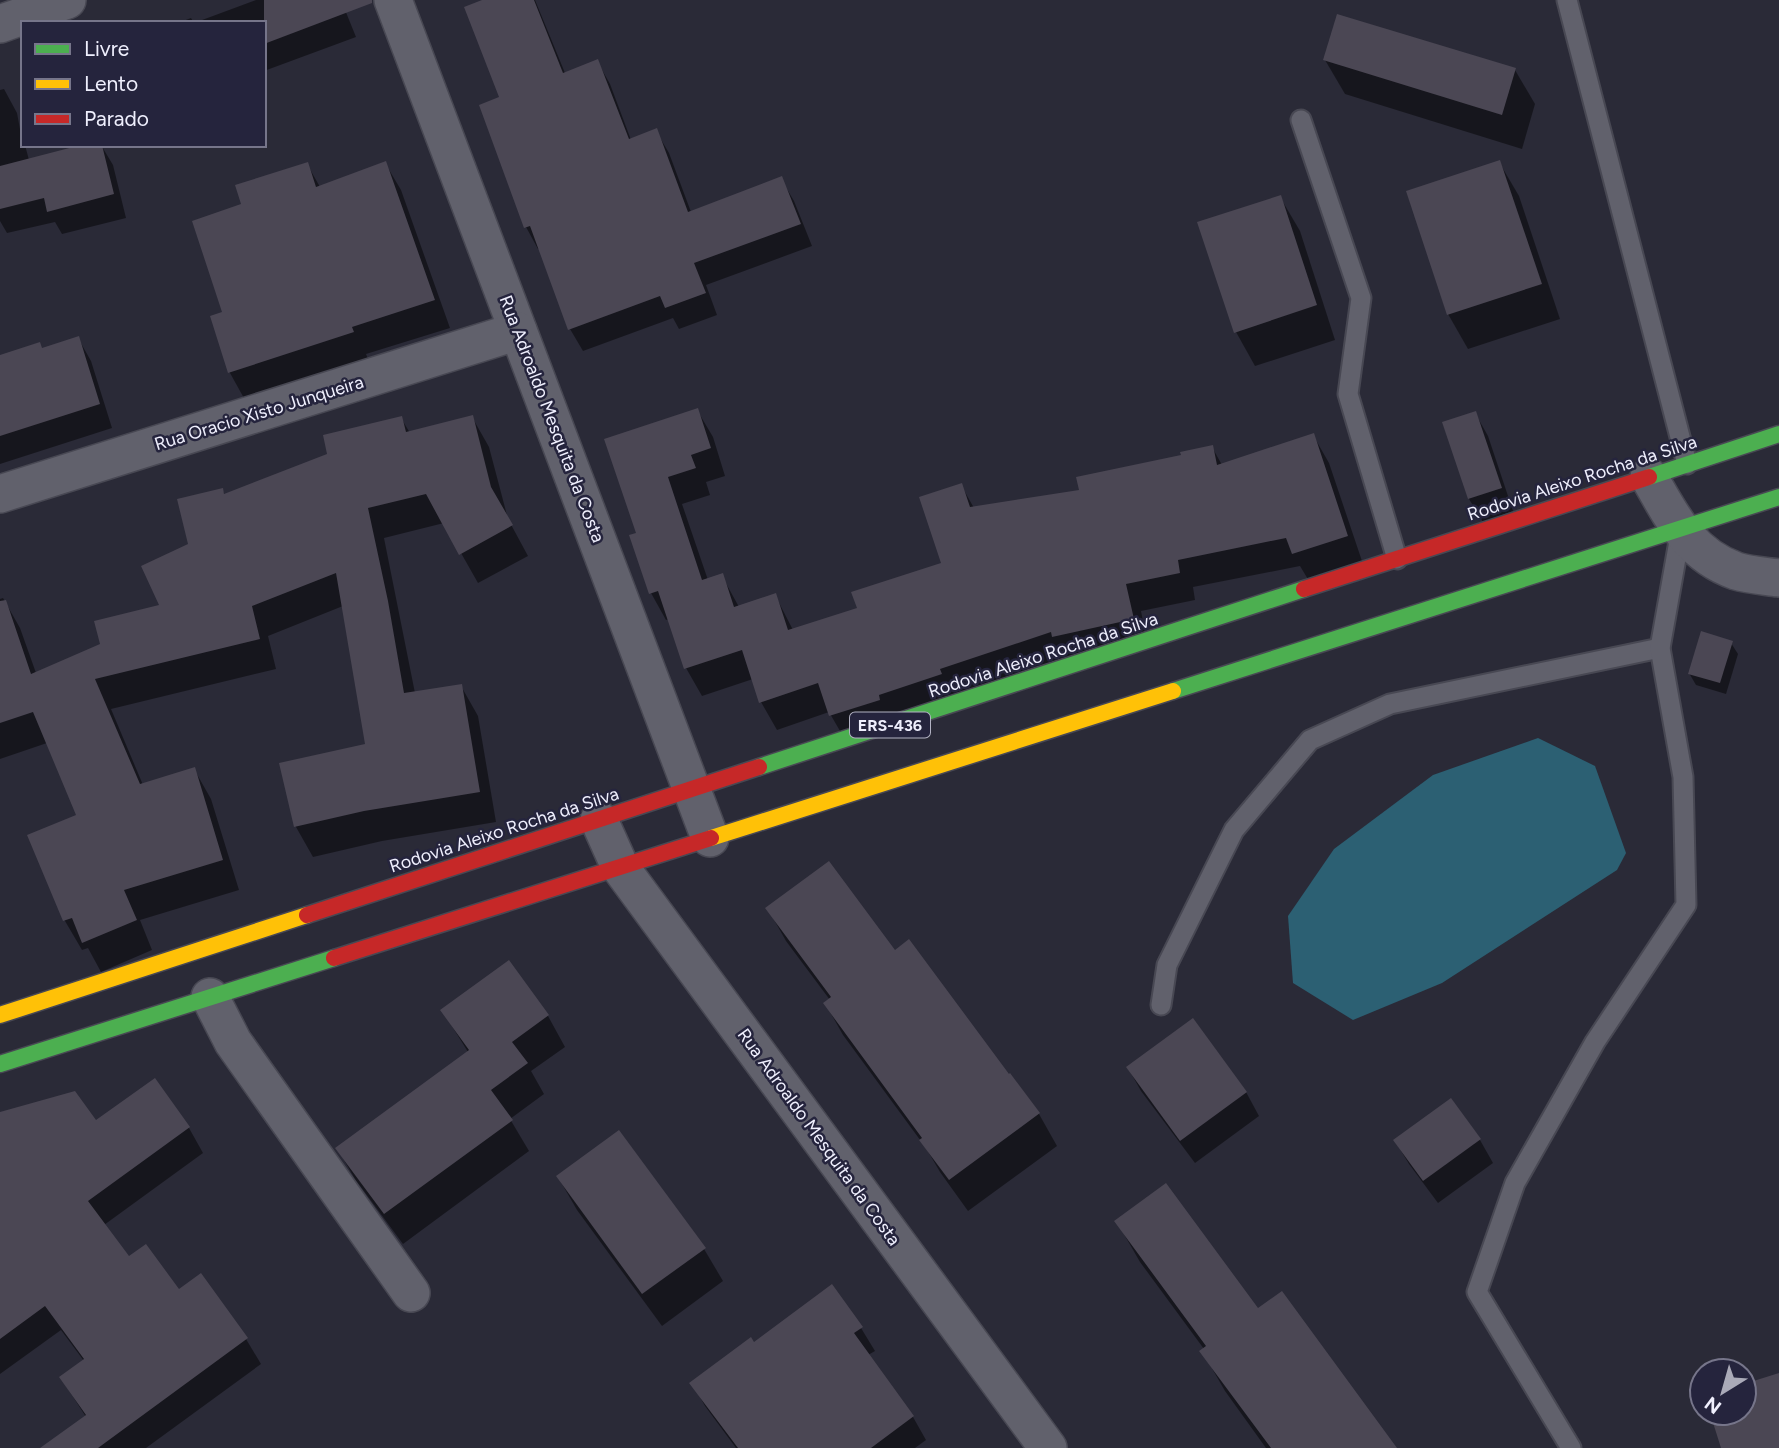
<svg xmlns="http://www.w3.org/2000/svg" width="1779" height="1448" font-family="Figtree,sans-serif">
  <rect width="100%" height="100%" fill="#2a2a37"/>
  <path fill="#2c6073" d="M1538,738L1595,766L1626,853L1617,870L1442,983L1353,1020L1293,983L1288,916L1334,849L1433,775Z"/>
  <g fill="#0007">
    <path d="M256,0H341L356,37L264,71V23H178L191,18L194,23Z"/>
    <path d="M487,0H535L565,73L597,61L610,84L631,140L656,131L669,153L691,212L781,179L794,201L812,246L706,285L717,315L679,329L673,318L583,351L570,329L540,249H538L526,227L501,98Z"/>
    <path d="M1325,60L1515,70L1535,104L1522,149L1345,94Z"/>
    <path d="M4,89L17,113L23,145H25L29,160L101,145L113,165L126,218L62,234L55,222L7,233L0,221V90Z"/>
    <path d="M1499,162L1519,196L1560,319L1468,349L1448,314Z"/>
    <path d="M385,163L401,190L450,328L366,354L368,359L245,400L230,373L212,317L224,313L243,206L307,164L320,187Z"/>
    <path d="M1280,197L1300,231L1335,340L1255,366L1236,332Z"/>
    <path d="M78,338L91,361L112,428L0,464V356L42,349Z"/>
    <path d="M697,410L713,437L725,476L706,482L710,495L682,504L708,580L722,576L739,607L775,595L793,630L859,609L943,564L961,485L974,508L1081,492L1212,447L1222,465L1313,435L1329,463L1363,564L1309,581L1300,566L1193,587L1195,600L1141,611L1148,647L847,743L829,712L777,730L761,702L753,679L702,696L686,668L670,619L666,620L651,593L638,534Z"/>
    <path d="M1475,413L1488,436L1513,511L1483,522L1469,499L1444,423Z"/>
    <path d="M472,417L489,447L508,519L528,556L478,583L444,523L384,538L415,693L461,686L478,716L496,822L382,841L313,857L296,827L281,764L367,745L343,606L268,636L276,669L111,709L143,785L194,769L211,799L239,890L140,920L152,950L101,972L88,948L82,950L65,921L29,836L79,815L47,743L0,759V599L3,598L20,628L36,673L102,645L161,607L191,545L222,490L225,495L329,455L401,418L410,433Z"/>
    <path d="M1731,643L1738,654L1726,694L1696,685L1689,673Z"/>
    <path d="M768,909L1008,1077L1010,1075L1039,1114L1057,1146L968,1211L940,1172L926,1148L843,1035L825,1003L830,1000L786,941Z"/>
    <path d="M508,962L548,1016L565,1047L531,1071L544,1094L510,1119L529,1151L403,1244L355,1179L337,1148L468,1052L442,1010Z"/>
    <path d="M1128,1068L1246,1092L1259,1116L1195,1163L1141,1091Z"/>
    <path d="M0,1113L96,1123L189,1128L203,1153L104,1225L128,1258L246,1339L261,1364L146,1448H43L86,1417L61,1378L84,1361L61,1330L0,1374Z"/>
    <path d="M1480,1140L1493,1163L1438,1203L1409,1164L1395,1141Z"/>
    <path d="M558,1177L704,1249L723,1281L662,1326L577,1210Z"/>
    <path d="M1117,1222L1258,1311L1395,1448H1266L1225,1391L1202,1351L1204,1349L1140,1262Z"/>
    <path d="M861,1328L875,1351L868,1355L913,1417L926,1440L915,1448H736L705,1406L692,1383L754,1344Z"/>
  </g>
  <g fill="#4b4754">
    <path d="M264,0H372V3L264,44Z"/>
    <path d="M482,0H534L563,73L598,59L629,139L657,128L688,212L782,176L801,224L694,263L706,293L665,308L660,296L568,330L530,226L524,228L479,105L499,97L464,7Z"/>
    <path d="M1337,14L1516,68L1502,115L1323,60Z"/>
    <path d="M81,145H102L114,194L47,212L44,198L0,209V166Z"/>
    <path d="M1500,160L1542,284L1447,315L1406,191Z"/>
    <path d="M386,161L435,300L352,327L354,332L228,373L210,316L222,312L192,221L241,204L235,185L308,162L316,187Z"/>
    <path d="M1281,195L1317,305L1234,333L1197,222Z"/>
    <path d="M79,336L100,404L0,436V355L40,342L42,348Z"/>
    <path d="M698,408L711,448L691,455L696,468L668,477L702,580L723,573L734,607L776,593L788,630L857,608L851,592L941,563L919,497L962,483L970,507L1079,490L1076,477L1181,455L1180,452L1213,445L1217,465L1314,433L1348,536L1292,554L1286,538L1178,560L1180,573L1126,584L1134,619L1052,637L1051,632L940,669L942,674L879,695L880,700L829,716L818,683L759,703L742,650L684,669L658,591L649,594L629,535L636,533L604,439Z"/>
    <path d="M1476,411L1502,488L1468,499L1442,422Z"/>
    <path d="M473,415L491,487L513,525L459,555L426,494L368,508L388,601L404,693L462,684L480,792L364,811L294,827L279,763L365,744L336,573L252,606L260,639L95,679L140,784L195,767L223,860L124,890L137,920L82,943L72,918L63,921L27,835L76,815L33,712L0,723V601L6,600L31,674L100,644L94,621L159,605L141,566L188,544L177,499L223,488L224,494L327,454L323,435L402,416L406,432Z"/>
    <path d="M1701,631L1733,641L1720,683L1688,674Z"/>
    <path d="M829,861L895,950L909,939L1009,1074L1010,1073L1040,1113L949,1180L919,1140L922,1138L823,1003L831,997L765,908Z"/>
    <path d="M509,960L549,1015L512,1042L528,1063L491,1090L513,1120L384,1214L335,1148L469,1050L440,1010Z"/>
    <path d="M1193,1018L1247,1092L1180,1141L1126,1067Z"/>
    <path d="M155,1078L190,1127L88,1201L129,1256L146,1244L179,1289L201,1273L248,1338L98,1448H40L86,1415L59,1377L84,1359L45,1306L0,1339V1112L75,1091L96,1120Z"/>
    <path d="M1451,1098L1481,1139L1423,1181L1393,1140Z"/>
    <path d="M619,1130L706,1248L642,1294L556,1176Z"/>
    <path d="M1166,1183L1258,1308L1282,1291L1397,1448H1271L1199,1351L1206,1346L1114,1221Z"/>
    <path d="M832,1284L863,1327L854,1333L914,1416L871,1448H738L689,1383L751,1337L754,1342Z"/>
    <path d="M1779,1373V1448H1721L1710,1413H1744V1384Z"/>
  </g>
  <g fill="none" stroke-linecap="round" stroke-linejoin="round">
    <g stroke="#484853" stroke-width="23">
      <g id="lane">
        <path d="M1567,0L1687,464"/>
        <path d="M1301,120L1361,298L1348,394L1397,559"/>
        <path d="M1161,1005L1167,965L1234,830L1310,740L1390,704L1660,648"/>
        <path d="M1571,1448L1477,1292L1515,1183L1595,1042L1686,905L1683,777L1660,648L1681,530"/>
      </g>
    </g>
    <g stroke="#484853" stroke-width="40">
      <g id="street">
        <path d="M393,0L710,838"/>
        <path d="M0,24L67,0"/>
        <path d="M1649,477C1672,517 1689,554 1736,571C1749,575 1765,576 1779,578"/>
        <path d="M0,494L518,331"/>
        <path d="M599,820L620,867L1048,1448"/>
        <path d="M210,997L233,1042L411,1293"/>
      </g>
    </g>
    <g stroke="#484853" stroke-width="19">
      <g id="fast">
        <path d="M1649,477L1779,434"/>
        <path d="M1173,691L1779,497"/>
        <path d="M759,767L1304,589"/>
        <path d="M0,1064L334,958"/>
      </g>
    </g>
    <g stroke="#484853" stroke-width="19">
      <g id="slow">
        <path d="M711,838L1173,691"/>
        <path d="M0,1015L307,915"/>
      </g>
    </g>
    <g stroke="#484853" stroke-width="19">
      <g id="jam">
        <path d="M1304,589L1649,477"/>
        <path d="M307,915L759,767"/>
        <path d="M334,958L711,838"/>
      </g>
    </g>
    <use href="#lane" stroke="#61616c" stroke-width="19"/>
    <use href="#street" stroke="#61616c" stroke-width="37"/>
    <use href="#fast" stroke="#4caf50" stroke-width="16"/>
    <use href="#slow" stroke="#ffc107" stroke-width="16"/>
    <use href="#jam" stroke="#c62828" stroke-width="16"/>
  </g>
  <g text-anchor="middle" dominant-baseline="central" stroke-width="5" stroke-linejoin="round" paint-order="stroke">
    <rect fill="#25243d" stroke="#b2b2c3" stroke-width="2" x="850" y="712.5" width="80" height="25" rx="5"/>
    <g font-size="16" font-weight="bold" fill="#efeffd">
      <text x="890" y="725">ERS-436</text>
    </g>
    <g font-size="18" fill="#efeffd" stroke="#25243d">
      <text transform="translate(259 413) rotate(-17)">Rua Oracio Xisto Junqueira</text>
      <text transform="translate(552 419) rotate(69)">Rua Adroaldo Mesquita da Costa</text>
      <text transform="translate(1582 478) rotate(-18)">Rodovia Aleixo Rocha da Silva</text>
      <text transform="translate(1043 655) rotate(-18)">Rodovia Aleixo Rocha da Silva</text>
      <text transform="translate(504 830) rotate(-18)">Rodovia Aleixo Rocha da Silva</text>
      <text transform="translate(819 1137) rotate(54)">Rua Adroaldo Mesquita da Costa</text>
    </g>
  </g>
  <rect x="21" y="21" width="245" height="126" fill="#25243d" stroke="#76758a" stroke-width="2"/>
  <rect x="35" y="44" width="35" height="10" fill="#4caf50" stroke="#76758a" stroke-width="2"/>
  <text x="84" y="56" font-size="21" fill="#efeffd">Livre</text>
  <rect x="35" y="79" width="35" height="10" fill="#ffc107" stroke="#76758a" stroke-width="2"/>
  <text x="84" y="91" font-size="21" fill="#efeffd">Lento</text>
  <rect x="35" y="114" width="35" height="10" fill="#c62828" stroke="#76758a" stroke-width="2"/>
  <text x="84" y="126" font-size="21" fill="#efeffd">Parado</text>
  <g transform="translate(1723 1392) rotate(217)"><circle r="33" fill="#25243d" stroke="#76758a" stroke-width="2"/>
  <path d="M0-5L12 26L0 18L-12 26Z" fill="#aaaab8"/>
  <text y="-10" font-size="19" font-weight="bold" text-anchor="middle" fill="#efeffd">N</text>
  </g>
</svg>
